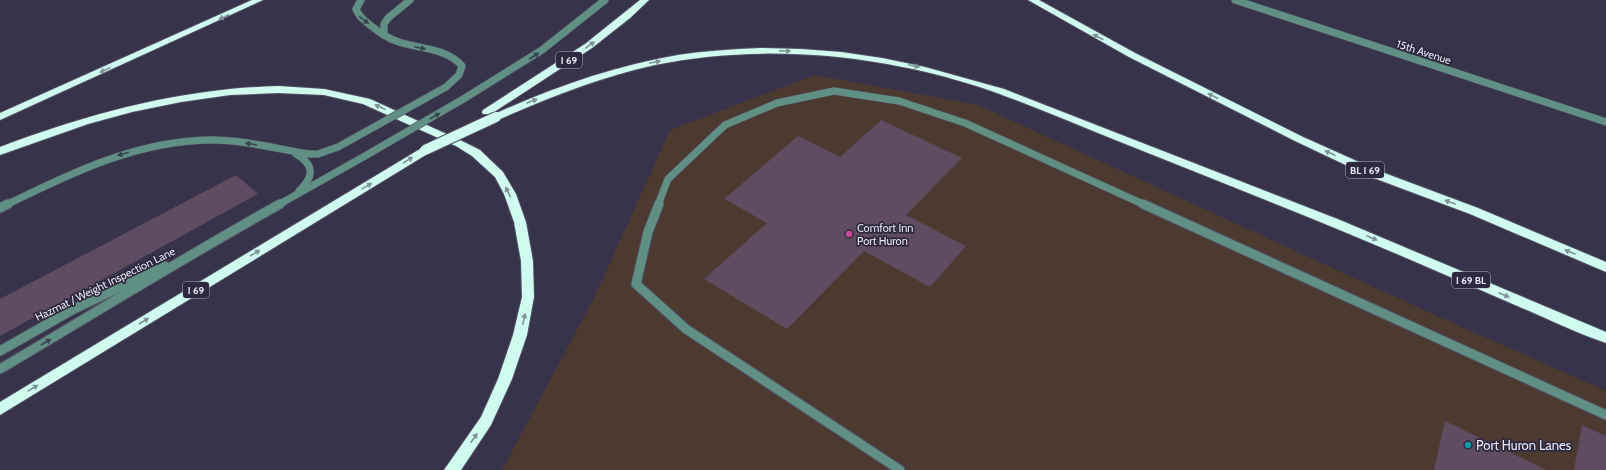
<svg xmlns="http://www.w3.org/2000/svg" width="1606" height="470" font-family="Cabin,sans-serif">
  <rect width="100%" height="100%" fill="#37334a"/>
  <path fill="#4c3a31" d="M815,75L978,105L1437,316L1606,391V470H502L595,296L670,130Z"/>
  <g fill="#5f4c60">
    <path d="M881,120L962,158L906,215L966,246L930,287L864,251L787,329L704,279L767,223L724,199L798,136L840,157Z"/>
    <path d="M236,175L258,194L0,336V299Z"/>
    <path d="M1445,421L1546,470H1434Z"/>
    <path d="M1582,425L1606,436V470H1574Z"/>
  </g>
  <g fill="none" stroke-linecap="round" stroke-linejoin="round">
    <g stroke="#535065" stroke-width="8">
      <g id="lane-far1">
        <path d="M361,0L356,9C359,17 364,20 370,25C379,32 388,39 399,42C420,49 447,48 462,66L459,75L446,87"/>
        <path d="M384,35V24L388,18L410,0"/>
        <path d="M465,98L542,50L605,0"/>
        <path d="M296,154C315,165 314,177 299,191"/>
        <path d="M6,205C71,173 138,140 213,140C245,140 277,149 309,154H318L338,147"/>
        <path d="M278,205L365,156"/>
        <path d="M658,205L668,179L725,125L777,103L834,91L899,101L965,123L1145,205"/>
      </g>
    </g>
    <g stroke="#535065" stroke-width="11">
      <g id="lane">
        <path d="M659,204L648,232L636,284L686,329L900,470"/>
        <path d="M1143,204L1606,415"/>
        <path d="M0,208L8,204"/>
        <path d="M0,351L72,310L165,266"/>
        <path d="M0,369C93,314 185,257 280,204"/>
      </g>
    </g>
    <g stroke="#535065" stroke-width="8">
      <path id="street" d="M1235,0L1606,122"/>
    </g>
    <g stroke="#535065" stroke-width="2">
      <g id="highway">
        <path d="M252,0H263L0,120V113Z"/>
        <path d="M640,0H649L630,18L592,48L491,114H483L482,112L483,110L585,44Z"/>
        <path d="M1028,0H1039L1135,53L1303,137L1379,171L1478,208L1606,262V272L1470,214L1371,177L1295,141L1129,57Z"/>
        <path d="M760,48L801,49L841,52L882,58L925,67L1004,89L1340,220L1606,332V343C1582,335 1559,324 1536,314C1494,296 1453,278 1411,260C1318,220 1223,183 1128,145C1084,128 1041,109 997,93C889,55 767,42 655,65C601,77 550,97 500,119L496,120L491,117L492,115C552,88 613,66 678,55C705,51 733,49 760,48Z"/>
        <path d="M278,86L324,89L370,99L464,142L480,150L503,172L516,194L526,222L533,261L534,297L527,335L512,379L491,425L461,470H444L481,417L498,379L513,335L522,297L521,261L514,222L504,194L495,177L472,156L456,146L363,104L324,95L278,93L230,95L181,102L132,112L88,124L0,155V147C74,119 151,97 230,89C246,87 262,87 278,86Z"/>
        <path d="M425,146L429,147L430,150L429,153L0,415V402Z"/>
      </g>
    </g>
    <use href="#lane-far1" stroke="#609083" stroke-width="7"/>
    <use href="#lane" stroke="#609083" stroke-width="9"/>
    <use href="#street" stroke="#609083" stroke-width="7"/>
    <use href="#highway" fill="#cffcef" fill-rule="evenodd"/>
    <g stroke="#535065" stroke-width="8" stroke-linecap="butt">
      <g id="lane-bridge">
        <path d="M338,147L446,87"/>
        <path d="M365,156L465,98"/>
      </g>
    </g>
    <g stroke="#535065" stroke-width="12" stroke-linecap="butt">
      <path id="highway-bridge" d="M425,150L496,117"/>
    </g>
    <use href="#lane-bridge" stroke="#609083" stroke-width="7"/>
    <use href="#highway-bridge" stroke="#cffcef" stroke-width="10"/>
  </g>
  <defs><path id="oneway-solid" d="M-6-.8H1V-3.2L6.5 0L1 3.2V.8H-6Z"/></defs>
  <g fill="#7e9297">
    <use href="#oneway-solid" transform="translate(224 17) rotate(155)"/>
    <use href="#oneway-solid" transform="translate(1098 37) rotate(-152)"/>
    <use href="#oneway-solid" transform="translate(590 45) rotate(-36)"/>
    <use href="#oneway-solid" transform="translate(785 51) rotate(1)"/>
    <use href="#oneway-solid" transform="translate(655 62) rotate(-12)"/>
    <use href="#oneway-solid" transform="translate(914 66) rotate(12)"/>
    <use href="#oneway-solid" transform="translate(105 70) rotate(156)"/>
    <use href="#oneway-solid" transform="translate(1213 96) rotate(-153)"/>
    <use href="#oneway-solid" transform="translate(532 101) rotate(-21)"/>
    <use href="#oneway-solid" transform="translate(380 107) rotate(-155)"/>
    <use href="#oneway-solid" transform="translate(1330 153) rotate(-155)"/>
    <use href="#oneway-solid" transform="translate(408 160) rotate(-31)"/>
    <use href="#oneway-solid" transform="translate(367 186) rotate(-31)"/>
    <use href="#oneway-solid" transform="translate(508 192) rotate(-116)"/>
    <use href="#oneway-solid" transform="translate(1450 202) rotate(-159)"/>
    <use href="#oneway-solid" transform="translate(1372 238) rotate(23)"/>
    <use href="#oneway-solid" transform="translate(1570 252) rotate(-157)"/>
    <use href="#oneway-solid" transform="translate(255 253) rotate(-31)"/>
    <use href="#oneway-solid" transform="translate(1504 295) rotate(23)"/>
    <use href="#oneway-solid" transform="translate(524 319) rotate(-78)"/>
    <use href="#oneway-solid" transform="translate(144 321) rotate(-31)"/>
    <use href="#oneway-solid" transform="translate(33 388) rotate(-31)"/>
    <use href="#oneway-solid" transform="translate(474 438) rotate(-55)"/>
  </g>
  <g fill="#3a4350">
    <use href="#oneway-solid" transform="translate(364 20) rotate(37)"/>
    <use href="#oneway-solid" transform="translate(420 48) rotate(12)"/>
    <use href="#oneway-solid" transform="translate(534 56) rotate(-33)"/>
    <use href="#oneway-solid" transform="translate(435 116) rotate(-30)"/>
    <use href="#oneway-solid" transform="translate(251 144) rotate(-171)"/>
    <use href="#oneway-solid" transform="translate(123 154) rotate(164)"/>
    <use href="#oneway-solid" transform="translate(46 342) rotate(-30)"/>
  </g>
  <circle fill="#d1479c" stroke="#2d293f" stroke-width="1.5" cx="849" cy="234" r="4"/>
  <circle fill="#0f9aa8" stroke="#2d293f" stroke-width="1.5" cx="1468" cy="445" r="4"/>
  <g text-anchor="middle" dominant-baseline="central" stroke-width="3.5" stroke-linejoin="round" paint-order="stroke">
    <g fill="#2d293f" stroke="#b0adbe" stroke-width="1">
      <rect x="556" y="52" width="26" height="16" rx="3"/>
      <rect x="1346" y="162" width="38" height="16" rx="3"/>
      <rect x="1452" y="272" width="38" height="16" rx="3"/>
      <rect x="183" y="282" width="26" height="16" rx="3"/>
    </g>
    <g font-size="10" font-weight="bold" fill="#e8e6f5">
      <text x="569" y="60">I 69</text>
      <text x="1365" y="170">BL I 69</text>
      <text x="1471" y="280">I 69 BL</text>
      <text x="196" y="290">I 69</text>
    </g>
    <g font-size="11" fill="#e8e6f5" stroke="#2d293f">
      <text transform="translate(1424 52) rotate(18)">15th Avenue</text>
      <text transform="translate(105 284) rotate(-26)">Hazmat / Weight Inspection Lane</text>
    </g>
    <g font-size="11" fill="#e8e6f5" stroke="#2d293f" text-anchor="start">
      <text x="857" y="228">Comfort Inn<tspan x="857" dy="13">Port Huron</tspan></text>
    </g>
    <g font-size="13" fill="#e8e6f5" stroke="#2d293f" text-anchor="start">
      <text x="1476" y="445">Port Huron Lanes</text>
    </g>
  </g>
</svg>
